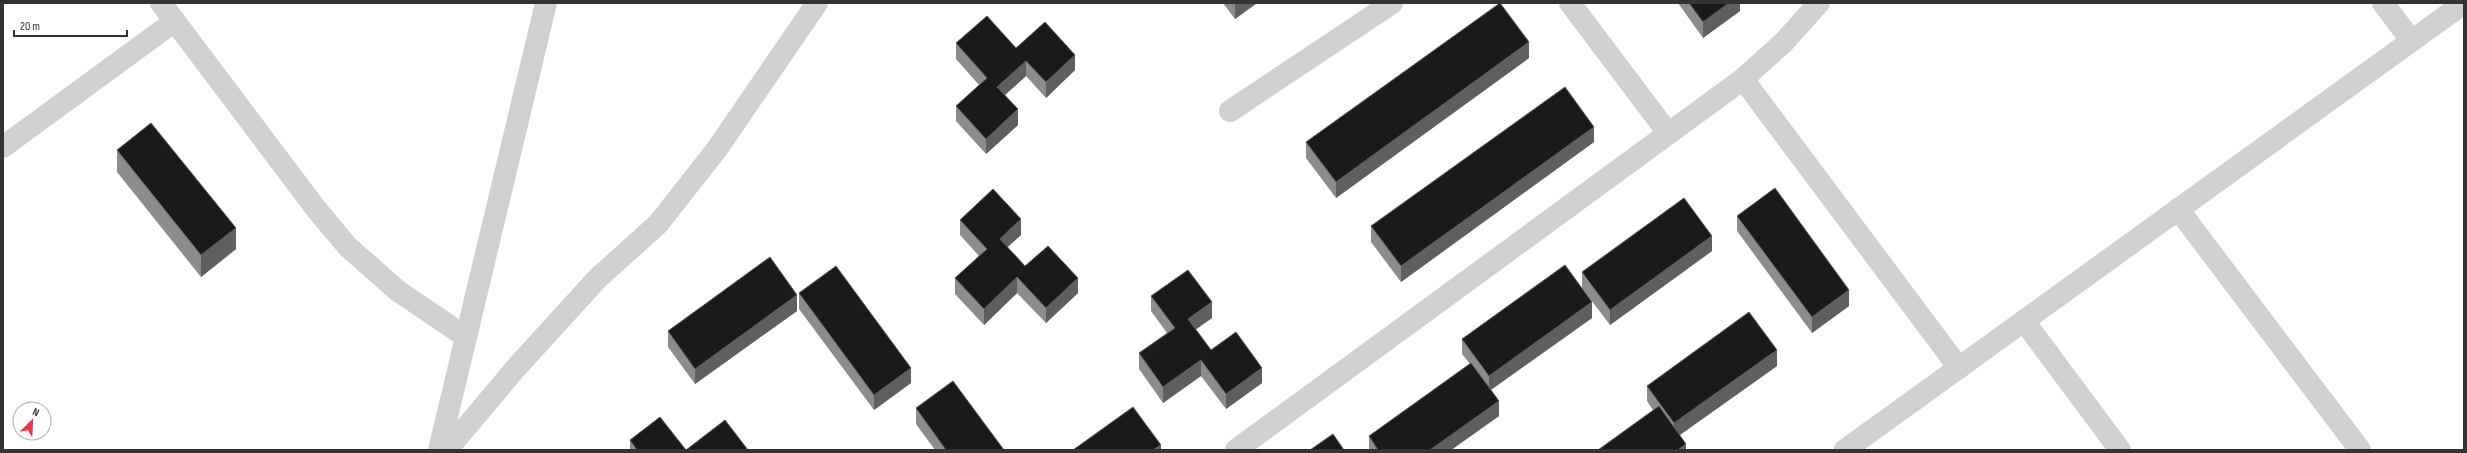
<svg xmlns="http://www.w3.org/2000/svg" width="2467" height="453" font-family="'Sofia Sans Condensed',sans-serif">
  <rect width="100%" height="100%" fill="#fff"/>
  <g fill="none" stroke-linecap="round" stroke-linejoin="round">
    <g stroke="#d0d0d0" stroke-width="22">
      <path d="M161,3L317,210L348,247L398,291L466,337"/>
      <path d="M1570,3L1668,133"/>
      <path d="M2383,3L2411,40"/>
      <path d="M1743,79L1959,368"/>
      <path d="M1230,111L1392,3"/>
      <path d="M3,147L175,21"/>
      <path d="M2178,209L2360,450"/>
      <path d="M2024,321L2120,450"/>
      <path d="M439,450L546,3"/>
      <path d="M447,450L515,369L598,278L658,224L717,149L817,3"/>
      <path d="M1236,450L1743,79L1784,42L1819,3"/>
      <path d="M1845,450L2464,3"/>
    </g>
  </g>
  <g fill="#8c8c8c">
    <path d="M1223,3H1257L1235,19Z"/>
    <path d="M1678,3H1740V11L1703,38Z"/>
    <path d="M956,43L1016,48L1075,70L1046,98L1026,76L1005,95L1018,125L986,154L956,121V106L979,85L956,59Z"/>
    <path d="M1529,58L1336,198L1306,158V142Z"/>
    <path d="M1594,142L1401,282L1371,242V226Z"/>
    <path d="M117,150L236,249L201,277L117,172Z"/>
    <path d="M1737,216L1849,306L1812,333L1737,231Z"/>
    <path d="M960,220L1021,235L1007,247L1025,266L1078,293L1046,323L1017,293L984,325L955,294V278L979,256L960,235Z"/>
    <path d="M1712,251L1610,325L1582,288V272Z"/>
    <path d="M799,293L911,383L874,410L799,309Z"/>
    <path d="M1151,296L1212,318L1196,329L1211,350L1262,383L1226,409L1201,376L1163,403L1139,369V353L1167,333L1151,311Z"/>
    <path d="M797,311L695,384L668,347V331Z"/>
    <path d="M1592,318L1491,390L1499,416L1451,450H1369V436L1470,364L1462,354V339Z"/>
    <path d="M1777,366L1680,435L1686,450L1653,410L1647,401V386Z"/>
    <path d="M916,408L1004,450H935L916,424Z"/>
    <path d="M630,440L686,450H748H630Z"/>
  </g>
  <g fill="#5f5f5f">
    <path d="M1235,3H1257L1235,19Z"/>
    <path d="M1729,3H1740V11L1703,38V22Z"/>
    <path d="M1529,42V58L1336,198V182Z"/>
    <path d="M1075,55V70L1046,98V82Z"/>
    <path d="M1026,61V76L997,102V87Z"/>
    <path d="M1018,109V125L986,154V139Z"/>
    <path d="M1594,127V142L1401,282V266Z"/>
    <path d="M1021,219V235L1000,254V239Z"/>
    <path d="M236,228V249L201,277V255Z"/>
    <path d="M1712,236V251L1610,325V310Z"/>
    <path d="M1017,277V293L984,325V309Z"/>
    <path d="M1078,278V293L1046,323V308Z"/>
    <path d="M1849,290V306L1812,333V317Z"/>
    <path d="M797,295V311L695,384V369Z"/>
    <path d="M1212,302V318L1188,335V319Z"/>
    <path d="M1592,302V318L1489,391V376Z"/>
    <path d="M1777,350V366L1674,439V423Z"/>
    <path d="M1201,360V376L1163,403V387Z"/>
    <path d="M911,368V383L874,410V395Z"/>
    <path d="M1262,368V383L1226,409V394Z"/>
    <path d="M1499,401V416L1451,450H1430Z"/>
    <path d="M1686,444V450H1678Z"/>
    <path d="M1161,445V450H1153Z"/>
  </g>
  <g fill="#1a1a1a" stroke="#5f5f5f">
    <path d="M1500,3L1529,42L1336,182L1306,142Z"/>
    <path d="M1689,3H1729L1703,22Z"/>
    <path d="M987,16L1016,48L1045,22L1075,55L1046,82L1026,61L997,87L1018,109L986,139L956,106L987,78L956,43Z"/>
    <path d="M1565,87L1594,127L1401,266L1371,226Z"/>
    <path d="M151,123L236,228L201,255L117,150Z"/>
    <path d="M1775,188L1849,290L1812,317L1737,216Z"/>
    <path d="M993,189L1021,219L1000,239L1025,266L1048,246L1078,278L1046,308L1017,277L984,309L955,278L987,249L960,220Z"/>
    <path d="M1684,198L1712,236L1610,310L1582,272Z"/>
    <path d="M770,257L797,295L695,369L668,331Z"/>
    <path d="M1565,265L1592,302L1489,376L1462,339Z"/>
    <path d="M836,266L911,368L874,395L799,293Z"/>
    <path d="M1188,270L1212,302L1188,319L1211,350L1236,332L1262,368L1226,394L1201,360L1163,387L1139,353L1175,328L1151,296Z"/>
    <path d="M1749,312L1777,350L1674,423L1647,386Z"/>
    <path d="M1471,363L1499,401L1430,450H1378L1369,436Z"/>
    <path d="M953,381L1004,450H946L916,408Z"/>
    <path d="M1659,406L1686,444L1678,450H1598Z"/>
    <path d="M1133,407L1161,445L1153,450H1073Z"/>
    <path d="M660,417L686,450L725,420L748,450H637L630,440Z"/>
    <path d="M1333,434L1344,450H1310Z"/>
  </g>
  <rect width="2467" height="453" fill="none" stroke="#333333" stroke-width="8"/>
  <g transform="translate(32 421) rotate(24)"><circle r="19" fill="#ffffff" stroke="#adadad"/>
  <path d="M0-3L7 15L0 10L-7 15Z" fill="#e63946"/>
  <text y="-6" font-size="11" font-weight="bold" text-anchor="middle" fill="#333333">N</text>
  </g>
  <path d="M14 30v6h113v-6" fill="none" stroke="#333333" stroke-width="2"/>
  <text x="20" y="30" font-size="12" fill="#333333" stroke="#ffffff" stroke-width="3" paint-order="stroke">20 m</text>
</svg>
